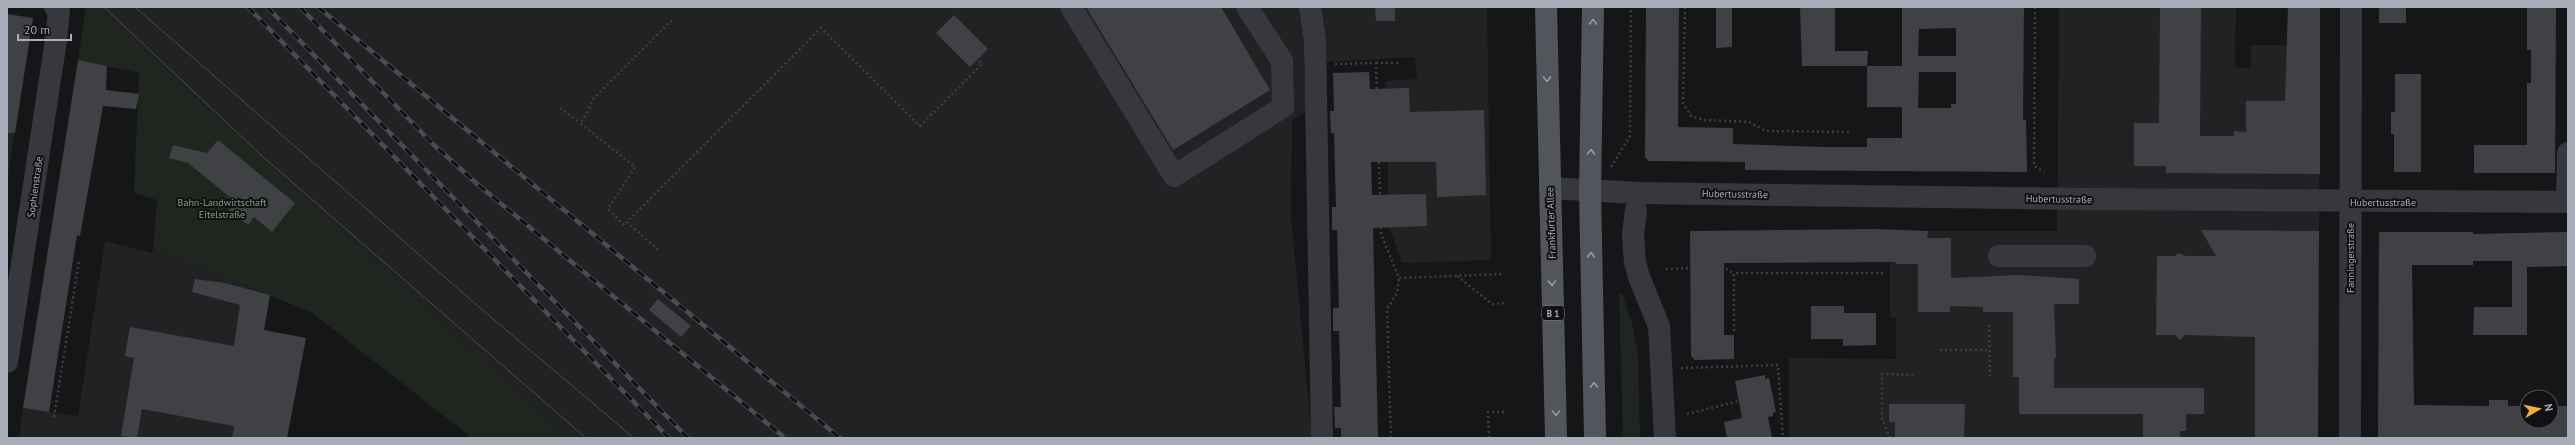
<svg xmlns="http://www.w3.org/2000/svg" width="2575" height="445" font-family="'PT Sans',sans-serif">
  <rect width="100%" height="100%" fill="#161618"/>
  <g fill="#222225">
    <path d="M98,7H1487L1491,260L1402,263L1389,226L1386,81L1417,79L1415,57L1304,63L1307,112L1292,119L1291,216L1312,438H568Z"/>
    <path d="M2059,7H2236L2235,67L2251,68V45H2320L2318,438H1789V358L1896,359V318H1890V231H2057Z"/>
    <path d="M105,241L152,253L153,249L259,291L232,438H19L23,408L78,416Z"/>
  </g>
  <g fill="#1e261f">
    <path d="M86,7H98L568,438H472L311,312L153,249L157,200L134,193L139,73L78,60Z"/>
    <path d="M7,118L16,120L8,176L7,175Z"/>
    <path d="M1622,293L1632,323L1638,355L1640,438H1623L1619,294Z"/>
  </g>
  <g fill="#404145" fill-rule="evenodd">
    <path d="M1086,7H1221L1270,90L1173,150Z"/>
    <path d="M1375,7H1395V21H1376Z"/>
    <path d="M1646,7H1679L1678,127L1733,128V144L1827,147H1867V138H1902V107H1867V66H1902V7H2024L2023,120H2026L2027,172L1745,170V162L1649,161L1645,157ZM1956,28V56H1918L1919,29ZM1919,72H1956V104H1951V108H1918Z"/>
    <path d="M1716,7H1732V47L1716,48Z"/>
    <path d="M1800,7H1835V51H1868L1867,66H1802Z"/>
    <path d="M2160,7H2201L2200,136H2234V131L2246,132V101H2285L2288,7H2320V174L2166,173V166H2134V123H2159Z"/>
    <rect x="2379" y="7" width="27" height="16"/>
    <path d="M2527,7H2556L2555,173H2474V145H2527V83H2531V50H2527Z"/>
    <path d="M7,14L33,18L15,133H7Z"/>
    <path d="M954,15L988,49L970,67L936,33Z"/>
    <path d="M78,60L107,66L106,90L139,94L136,109L103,106L80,236L77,235L49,412L23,408Z"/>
    <path d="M1369,72L1370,89L1409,88L1410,112L1484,110L1486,195L1437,197L1436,162H1371L1372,195L1426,194L1427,226L1373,228L1378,438H1341V428H1335L1334,407H1341L1339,331H1333V308H1339L1337,230H1332V207H1336L1334,133H1331L1330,111H1334L1333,73Z"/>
    <path d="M2395,74H2421V172H2394V134H2391V112H2395Z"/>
    <path d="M218,140L295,203L272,232L254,217L248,225L229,210L236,202L188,163L169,158L173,145L207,153Z"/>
    <path d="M1877,229L1928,231L1927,238H1951V278L2019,275L2079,279V304H2054L2056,357L2054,359V388H2204V414H2186V431H2180V438H2143V414H2019V377H2013V312H1983V307L1950,306V312H1918V264H1896V262L1724,263V335H1734V359L1695,360L1691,356L1690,231Z"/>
    <path d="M2201,230L2319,231L2318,438H2255V337L2185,335L2180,340L2175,335H2156L2157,256H2175L2178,253L2186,256H2216Z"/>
    <path d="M2379,232H2473V234L2568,232V266L2527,267V335H2473L2474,307H2512V261H2473V265H2412L2414,405L2489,406V400H2508V406H2527V421H2551V406H2568V438H2378Z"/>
    <path d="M195,279L225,283L270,295L264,330L306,338L287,438H232L234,426L142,409L137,438L121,436L134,358L125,356L130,327L234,346L240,305L192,292Z"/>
    <path d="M658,299L691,326L681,337L649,310Z"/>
    <path d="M1811,306H1844V313H1876V345L1843,346V339H1811Z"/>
    <path d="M1765,375V379L1769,378L1776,412L1773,413V416L1768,417L1772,438H1727L1724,422L1742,418L1735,381Z"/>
    <path d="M1889,404H1965L1964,438H1895V422H1889Z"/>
  </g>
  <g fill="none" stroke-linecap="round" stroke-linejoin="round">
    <g stroke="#3d3f44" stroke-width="2.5" stroke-dasharray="2 3" stroke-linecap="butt">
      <path d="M1685,7L1683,103L1691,116L1705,120L1749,122L1766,131L1849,132"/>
      <path d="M2035,7L2034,166L2044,172"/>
      <path d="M1376,63H1399"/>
      <path d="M1335,64L1376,63L1381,234L1399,278L1502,274"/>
      <path d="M560,108L580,123"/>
      <path d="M1611,167L1630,136L1631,7"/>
      <path d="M624,225L608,209L635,167L580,123L587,113L593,99L674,18"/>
      <path d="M658,250L627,222L821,28L920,126L982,64L958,40"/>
      <path d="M1716,268H1724L1734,273"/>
      <path d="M1666,269L1690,268"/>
      <path d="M1457,276L1492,304L1504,303"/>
      <path d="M1989,325L1990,376"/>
      <path d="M1734,331V273H1884"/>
      <path d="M1940,350H1990"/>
      <path d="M1681,368L1778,365L1783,438"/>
      <path d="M1687,414L1739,401"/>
      <path d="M54,417L79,261"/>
      <path d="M1391,438L1387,309L1397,293L1399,278"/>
      <path d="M1489,438L1488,412H1507"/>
      <path d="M1890,438L1882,418V374L1914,375"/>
    </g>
    <g stroke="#37383d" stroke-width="22">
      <path d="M1071,7L1174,176L1283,107L1282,61L1247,7"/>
      <path d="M1310,7L1315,40L1322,438"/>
      <path d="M1550,188L1638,193L2085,199L2568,202"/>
      <path d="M2567,202L2568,153"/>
      <path d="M1636,210L1633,235L1635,262L1639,277L1659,326L1665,438"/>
      <path d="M1999,256H2085"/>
      <path d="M7,362L56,40L59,11L55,7"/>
      <path d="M2350,438L2351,7"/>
    </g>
    <g stroke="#53555c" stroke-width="22">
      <path d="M1546,7L1556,438"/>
      <path d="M1593,7L1590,191L1595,438"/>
    </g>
    <g stroke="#4a4c52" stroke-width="1">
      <path d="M104,7L262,156L586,438"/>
      <path d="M135,7L486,313L634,438"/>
    </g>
    <g stroke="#4a4c52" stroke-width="4.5">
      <g id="rail">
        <path d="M248,7L669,438"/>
        <path d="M267,7L688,438"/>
        <path d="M300,7L433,144L476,183L785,438"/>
        <path d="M318,7L840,438"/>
      </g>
    </g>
    <use href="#rail" stroke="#111113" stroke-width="3" stroke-dasharray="9" stroke-linecap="butt"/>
  </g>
  <defs><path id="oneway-chevron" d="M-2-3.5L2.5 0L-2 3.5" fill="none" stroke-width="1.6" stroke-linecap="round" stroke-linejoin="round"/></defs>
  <g stroke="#979ba6">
    <use href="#oneway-chevron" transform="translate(1593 22) rotate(-89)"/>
    <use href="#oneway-chevron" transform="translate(1547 79) rotate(89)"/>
    <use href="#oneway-chevron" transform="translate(1591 152) rotate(-89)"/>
    <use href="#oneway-chevron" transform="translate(1591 255) rotate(-91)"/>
    <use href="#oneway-chevron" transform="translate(1552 283) rotate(88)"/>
    <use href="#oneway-chevron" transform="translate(1594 385) rotate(-91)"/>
    <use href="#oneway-chevron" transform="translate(1556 413) rotate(89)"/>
  </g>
  <g text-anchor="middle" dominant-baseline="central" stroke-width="4" stroke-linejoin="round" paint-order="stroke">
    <rect fill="#111113" stroke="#7b7e86" stroke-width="1" x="1542" y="306" width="22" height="14" rx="3"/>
    <g font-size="9" font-weight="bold" fill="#a8adb8">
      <text x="1553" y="313">B 1</text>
    </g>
    <g font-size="10" fill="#a8adb8" stroke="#111113">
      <text transform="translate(35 187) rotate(-82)">Sophienstraße</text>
      <text transform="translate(1735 194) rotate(1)">Hubertusstraße</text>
      <text transform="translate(2059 199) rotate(1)">Hubertusstraße</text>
      <text x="2383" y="202">Hubertusstraße</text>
      <text transform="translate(1551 223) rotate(-92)">Frankfurter Allee</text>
      <text transform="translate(2350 258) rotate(-90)">Fanningerstraße</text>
    </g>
    <g font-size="10" fill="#7fa381" stroke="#111113">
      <text x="222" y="202">Bahn-Landwirtschaft<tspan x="222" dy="12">Eitelstraße</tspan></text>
    </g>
  </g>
  <rect width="2575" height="445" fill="none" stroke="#a8adb8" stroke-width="16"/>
  <g transform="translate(2539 409) rotate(81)"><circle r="19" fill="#111113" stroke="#4d4f55"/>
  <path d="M0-3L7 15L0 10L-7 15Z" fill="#f2b134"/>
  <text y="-6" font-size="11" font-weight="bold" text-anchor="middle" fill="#a8adb8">N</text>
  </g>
  <path d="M18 34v6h53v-6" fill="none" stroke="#a8adb8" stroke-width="2"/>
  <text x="24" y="34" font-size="12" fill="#a8adb8" stroke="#111113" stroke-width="3" paint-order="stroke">20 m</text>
</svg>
